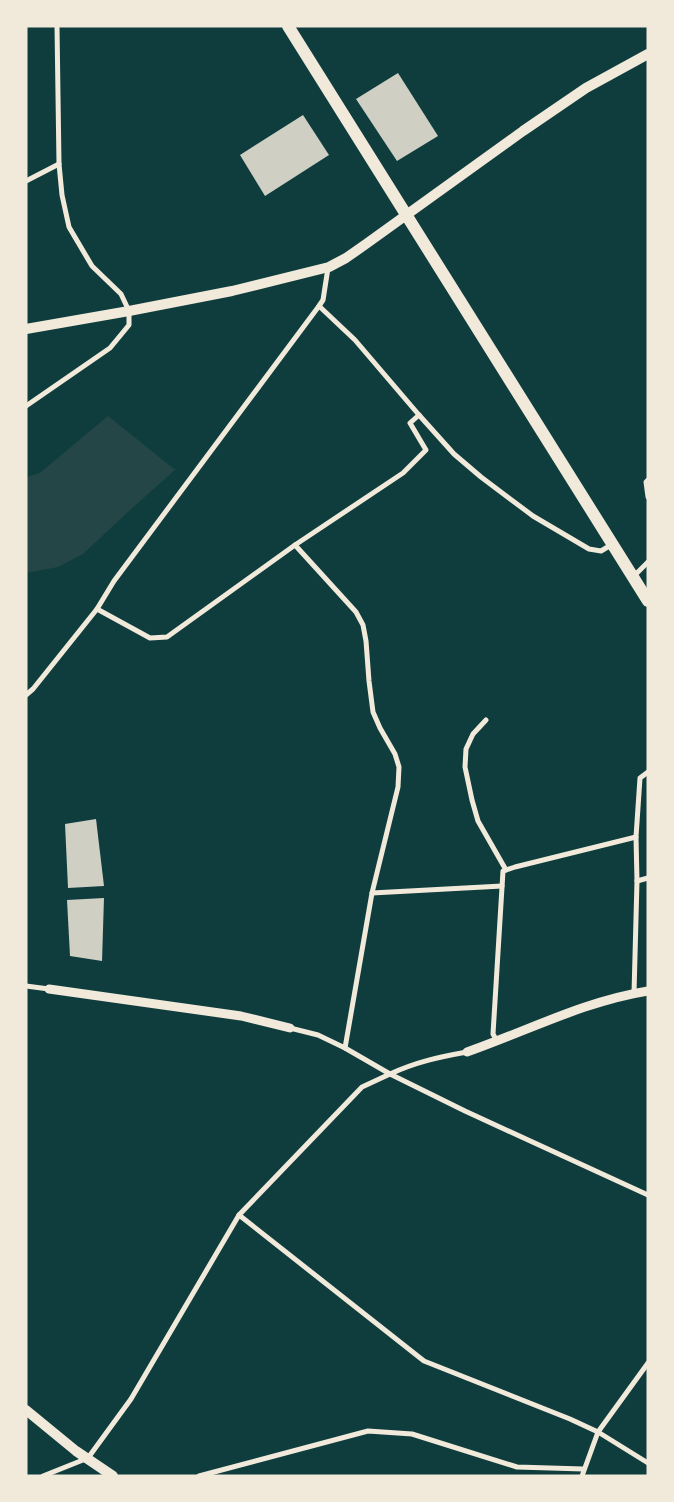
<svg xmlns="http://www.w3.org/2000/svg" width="674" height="1502" font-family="Ubuntu,sans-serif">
  <rect width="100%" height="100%" fill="#0f3d3e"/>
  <path fill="#244646" d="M108,416L174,469H176L129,511L83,554L58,567L26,573V477L40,473Z"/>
  <g fill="#cfcfc3">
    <path d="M398,73L438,136L397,161L356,99Z"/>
    <path d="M303,115L329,155L265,196L240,155Z"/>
    <path d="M96,819L104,886L68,888L65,824Z"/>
    <path d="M104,898L102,961L70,956L67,900Z"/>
  </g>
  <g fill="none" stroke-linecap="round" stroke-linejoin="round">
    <g stroke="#f1e9da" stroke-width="5">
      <path d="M26,181L59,164"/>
      <path d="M319,306L355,340L419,415L454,454L481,477L533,516L589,549L601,551L611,545"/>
      <path d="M26,406L110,348L129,325V311L121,294L92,266L69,227L62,195L59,164L57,26"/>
      <path d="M648,480L646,482L648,497"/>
      <path d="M295,545L356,612L363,625L366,641L369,681L373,712L380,728L395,754L399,767L398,787L372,893L345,1048"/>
      <path d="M633,577L648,562"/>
      <path d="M97,609L150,638L167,637L295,545L403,473L426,450L410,423L419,415"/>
      <path d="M26,695L33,689L97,609L114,581L319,306L323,300L328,268"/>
      <path d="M486,720L473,734L466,749L465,767L472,800L478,821L506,870"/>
      <path d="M637,881L648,878"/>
      <path d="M372,893L502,886"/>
      <path d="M26,986L49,989"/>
      <path d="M634,993L637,881L636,837L640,778L648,772"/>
      <path d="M290,1028L318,1035L345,1048L390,1074C416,1062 439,1057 467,1052"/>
      <path d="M497,1041L493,1034L503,871L515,867L636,837"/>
      <path d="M239,1215L424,1361L570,1419L598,1432L648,1463"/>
      <path d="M43,1476L88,1458L131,1399L239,1215L362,1087L390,1074L465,1111L648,1195"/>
      <path d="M199,1476L368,1431L412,1434L517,1467L583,1469"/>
      <path d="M582,1476L598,1432L648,1363"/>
    </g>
    <g stroke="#f1e9da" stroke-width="9">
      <path d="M49,989L241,1016L290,1028"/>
      <path d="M467,1052C527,1031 585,1001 648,991"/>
    </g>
    <g stroke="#f1e9da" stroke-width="10">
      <path d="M26,329L129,311L232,291L329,267L346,258L366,244L523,131L586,88L648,54"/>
      <path d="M26,1410L76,1451L113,1476"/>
    </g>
    <path stroke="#f1e9da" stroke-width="12" d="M288,26L648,601"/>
  </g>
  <rect width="674" height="1502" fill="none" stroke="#f1e9da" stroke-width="55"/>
</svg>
